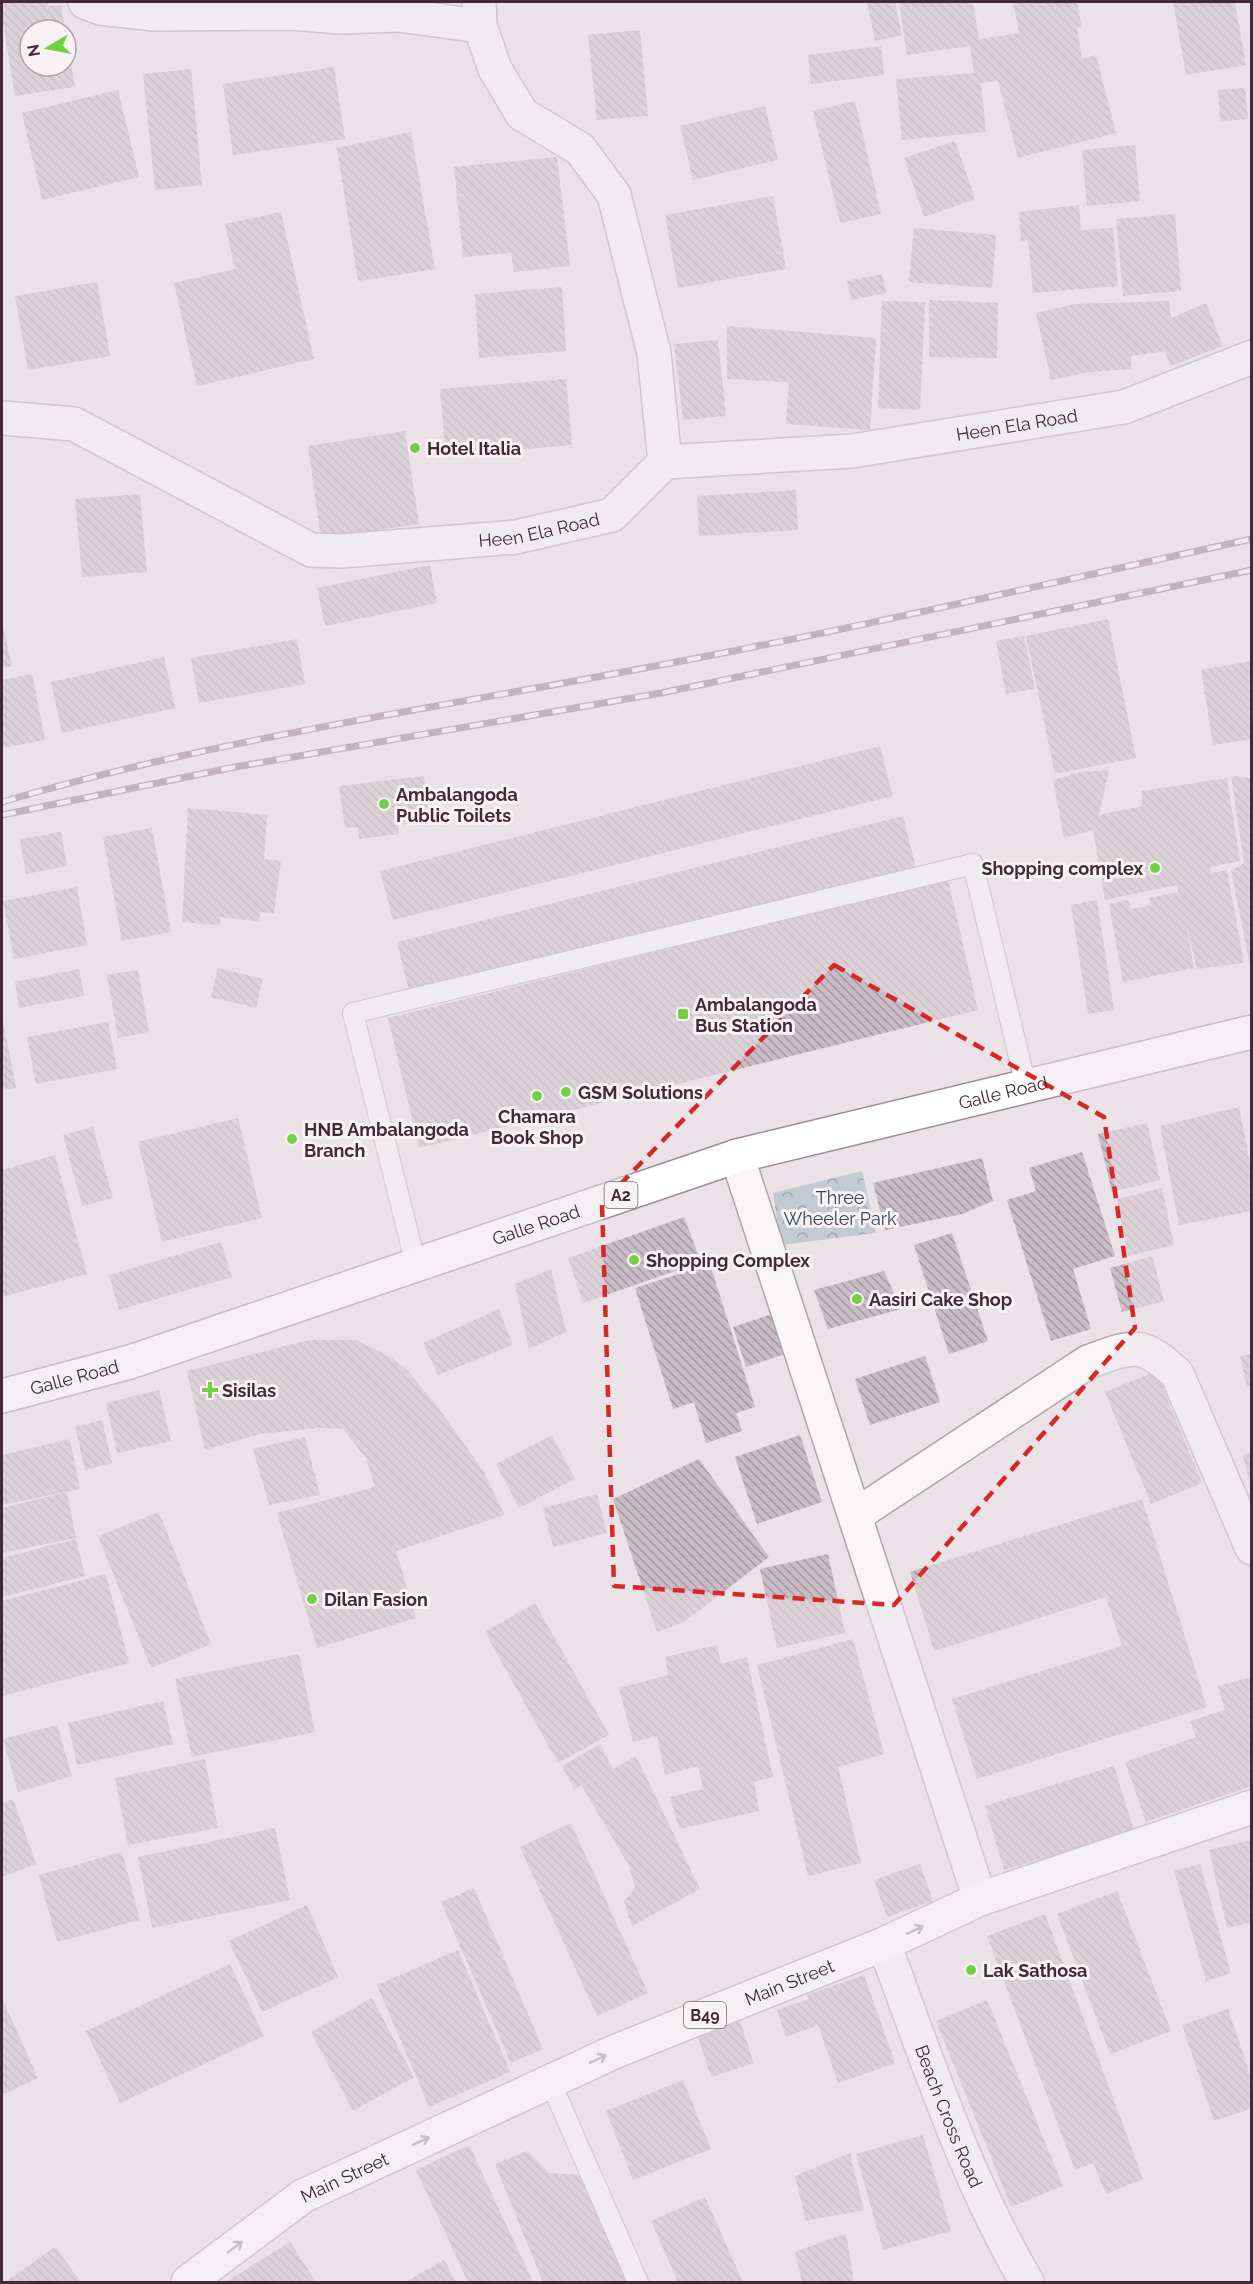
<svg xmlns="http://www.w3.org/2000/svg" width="1253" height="2284" font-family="Raleway,sans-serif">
  <defs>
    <pattern id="forest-crowns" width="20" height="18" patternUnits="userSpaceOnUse" patternTransform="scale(1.5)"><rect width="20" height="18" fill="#c3cad4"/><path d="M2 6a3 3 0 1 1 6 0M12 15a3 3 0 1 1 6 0" fill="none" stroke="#a0a4ad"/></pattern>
    <pattern id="building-back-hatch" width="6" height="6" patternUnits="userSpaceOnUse" patternTransform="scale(1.5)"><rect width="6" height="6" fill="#cabcc4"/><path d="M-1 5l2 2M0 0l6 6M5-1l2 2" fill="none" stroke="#a699a0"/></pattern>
  </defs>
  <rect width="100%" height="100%" fill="#eae2e7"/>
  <path fill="url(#forest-crowns)" d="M862,1171L876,1233L781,1245L773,1193Z"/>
  <g fill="url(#building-back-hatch)">
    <path d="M2,2H48V6L61,5L65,30H30V66H66L67,41L75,87L15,96L2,17Z"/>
    <path d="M867,2H895L902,35L875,41Z"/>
    <path d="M899,2H973L979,39L1019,33L1013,2H1077L1082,27L1077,28L1082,59L1096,55L1116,133L1018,158L998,81L981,83L986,132L902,140L896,79L974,73L970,46L907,55Z"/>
    <path d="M1173,2H1235L1246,65L1186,75Z"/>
    <path d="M640,30L648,116L597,120L588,35Z"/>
    <path d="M881,46L884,75L811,84L808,55Z"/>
    <path d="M334,67L345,139L233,155L223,84Z"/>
    <path d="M191,69L202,185L155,190L143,74Z"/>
    <path d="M1245,88L1248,119L1220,121L1218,90Z"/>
    <path d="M118,90L139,177L42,200L22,113Z"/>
    <path d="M855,101L881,214L840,223L813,111Z"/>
    <path d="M765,106L778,160L693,180L680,126Z"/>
    <path d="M411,132L435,269L358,281L337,148Z"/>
    <path d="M955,141L975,199L924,217L904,158Z"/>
    <path d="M1135,145L1140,201L1087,206L1082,150Z"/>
    <path d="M557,157L570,266L514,272L511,253L463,257L454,167Z"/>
    <path d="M773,196L786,269L678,288L665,215Z"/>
    <path d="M1079,205L1081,230L1113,228L1118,286L1033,293L1028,240L1021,241L1019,212Z"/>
    <path d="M281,212L314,359L197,386L174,283L235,269L225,224Z"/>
    <path d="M1175,214L1181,291L1123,296L1116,219Z"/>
    <path d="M914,228L996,235L992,288L909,282Z"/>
    <path d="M882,274L886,293L851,300L847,281Z"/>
    <path d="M97,282L110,356L28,370L15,296Z"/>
    <path d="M562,287L566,351L479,358L475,294Z"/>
    <path d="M929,300L998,303L997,358L929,357Z"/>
    <path d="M882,301L925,302L920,410L878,408Z"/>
    <path d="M1169,301L1171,318L1206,303L1223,346L1170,366L1165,351L1131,356V369L1089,372L1051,380L1036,313L1074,304Z"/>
    <path d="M727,326L876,338L870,430L786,424L789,382L727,379Z"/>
    <path d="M718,340L726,416L683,420L674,344Z"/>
    <path d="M566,379L572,445L446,456L440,389Z"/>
    <path d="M405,431L419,524L321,538L308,446Z"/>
    <path d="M796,490L798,530L699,536L697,496Z"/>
    <path d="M140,494L147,572L82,577L75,499Z"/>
    <path d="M430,565L437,603L325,626L317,588Z"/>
    <path d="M1108,619L1136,758L1055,774L1026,636Z"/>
    <path d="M2,622L12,666L2,668Z"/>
    <path d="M1024,636L1035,689L1006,694L996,641Z"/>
    <path d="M297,639L305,684L199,703L191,658Z"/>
    <path d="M164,657L175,708L62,733L51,682Z"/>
    <path d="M1252,661V739L1213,745L1201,670Z"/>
    <path d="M32,674L45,740L2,748V680Z"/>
    <path d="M880,746L893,796L393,920L380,871Z"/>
    <path d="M1109,770L1099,815L1142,806V791L1227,778L1240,861L1210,867L1211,873L1227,870L1244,963L1197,969L1186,923L1194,968L1123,982L1109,904L1129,900L1131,909L1151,905L1149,898L1178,892L1177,885L1105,900L1093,830L1064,838L1053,780L1080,772Z"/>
    <path d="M424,776L429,822L398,825L399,834L359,839L358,827L345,828L339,786Z"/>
    <path d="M1231,776L1252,778V975L1231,871L1244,863Z"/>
    <path d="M188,808L267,815L264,859L281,861L274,913L260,912L259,921L220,917V925L182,922Z"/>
    <path d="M903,816L916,868L410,995L397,942Z"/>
    <path d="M152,828L171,932L122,941L103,837Z"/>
    <path d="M61,832L67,866L26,874L20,839Z"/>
    <path d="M948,879L978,1010L419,1148L388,1018Z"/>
    <path d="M77,887L87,945L14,959L3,901Z"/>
    <path d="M1097,900L1114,1010L1088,1014L1071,905Z"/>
    <path d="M218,968L263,979L256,1008L211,997Z"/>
    <path d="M79,969L84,996L19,1008L15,982Z"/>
    <path d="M138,970L149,1032L118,1038L107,975Z"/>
    <path d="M2,1016L16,1088L2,1090Z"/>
    <path d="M108,1022L117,1069L36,1084L27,1037Z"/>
    <path d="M1239,1107L1252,1174V1211L1179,1225L1160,1126Z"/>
    <path d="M238,1118L262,1218L162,1242L138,1142Z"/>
    <path d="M1147,1123L1160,1180L1112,1192L1098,1134Z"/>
    <path d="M93,1127L113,1198L82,1206L63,1135Z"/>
    <path d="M1082,1152L1115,1256L1073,1269L1091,1329L1051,1341L1007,1200L1036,1191L1029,1168Z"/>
    <path d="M55,1155L87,1274L2,1297V1170Z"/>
    <path d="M982,1158L993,1201L962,1214L885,1230L873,1183Z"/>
    <path d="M1162,1188L1174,1245L1128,1256L1117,1199Z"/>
    <path d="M684,1217L701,1262L583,1303L568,1258Z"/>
    <path d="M952,1233L988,1341L949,1354L914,1245Z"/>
    <path d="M221,1242L232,1277L119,1310L109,1275Z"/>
    <path d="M1152,1256L1164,1301L1122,1312L1110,1268Z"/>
    <path d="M710,1264L755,1407L736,1413L742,1431L706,1443L694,1402L673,1409L635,1288Z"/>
    <path d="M551,1269L566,1332L529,1349L515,1284Z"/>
    <path d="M884,1271L901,1309L828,1329L814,1290Z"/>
    <path d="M499,1309L513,1345L438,1375L423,1343Z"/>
    <path d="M778,1312L791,1352L746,1367L733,1327Z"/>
    <path d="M309,1340H356L392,1358L408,1371L437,1406L482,1469L505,1515L396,1551L416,1618L317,1648L277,1513L375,1487L366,1458L343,1429L318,1428L260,1434L205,1450L187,1371Z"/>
    <path d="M1252,1354V1386H1247L1240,1356Z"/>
    <path d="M925,1356L940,1402L870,1425L855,1379Z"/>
    <path d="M1156,1371L1202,1483L1151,1504L1105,1392Z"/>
    <path d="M159,1390L171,1441L117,1453L106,1403Z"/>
    <path d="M102,1420L112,1463L85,1470L75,1427Z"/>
    <path d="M552,1435L575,1479L519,1508L496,1464Z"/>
    <path d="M800,1435L822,1502L757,1524L735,1457Z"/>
    <path d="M305,1437L320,1495L269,1505L253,1449Z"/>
    <path d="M70,1439L80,1489L2,1505V1455Z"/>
    <path d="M1252,1453V1488H1251L1243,1455Z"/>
    <path d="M699,1459L769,1557L684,1622L657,1632L613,1499Z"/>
    <path d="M67,1492L76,1538L2,1553V1508Z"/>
    <path d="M597,1494L607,1533L553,1547L543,1508Z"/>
    <path d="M1142,1499L1207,1707L977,1779L952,1699L1122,1646L1106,1597L934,1651L910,1572Z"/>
    <path d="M159,1512L211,1644L151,1668L98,1536Z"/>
    <path d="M76,1539L85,1576L2,1597V1558Z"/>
    <path d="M828,1554L845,1633L777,1648L760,1569Z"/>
    <path d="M106,1574L129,1663L2,1696V1601Z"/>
    <path d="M535,1603L609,1735L558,1763L485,1632Z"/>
    <path d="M853,1639L884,1754L838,1767L861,1863L808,1876L757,1665Z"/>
    <path d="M717,1645L721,1664L747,1657L773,1777L754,1782L759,1811L679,1829L670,1797L703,1789L698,1766L665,1775L657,1736L633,1742L619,1688L668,1675L665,1657Z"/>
    <path d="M299,1654L315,1732L192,1757L175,1679Z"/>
    <path d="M1252,1677V1786L1146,1822L1125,1762L1196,1737L1190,1721L1225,1710L1218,1686Z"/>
    <path d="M163,1701L173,1744L77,1765L68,1723Z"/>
    <path d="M57,1725L72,1776L18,1792L3,1739Z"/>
    <path d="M600,1744L613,1769L636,1756L700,1889L632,1926L624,1902L635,1887L629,1866L582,1786L604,1774L574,1789L562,1766Z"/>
    <path d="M205,1759L218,1828L128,1845L115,1778Z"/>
    <path d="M1114,1766L1134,1831L1004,1870L985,1806Z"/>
    <path d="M13,1799L36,1864L2,1877V1803Z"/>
    <path d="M571,1823L648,1993L597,2016L520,1847Z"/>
    <path d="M275,1828L290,1900L152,1928L138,1857Z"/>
    <path d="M1252,1840V1922L1227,1928L1209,1850Z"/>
    <path d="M122,1852L140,1920L57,1942L39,1875Z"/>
    <path d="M920,1864L933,1901L887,1917L874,1880Z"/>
    <path d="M1200,1864L1231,1973L1206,1981L1174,1871Z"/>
    <path d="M474,1888L543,2049L511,2063L441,1902Z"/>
    <path d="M1117,1891L1171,2031L1110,2054L1057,1914Z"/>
    <path d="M307,1905L338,1977L262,2012L229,1941Z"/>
    <path d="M1045,1914L1143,2179L1106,2194L1093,2163L1075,2170L987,1936Z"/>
    <path d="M458,1950L510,2072L429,2107L377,1985Z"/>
    <path d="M230,1964L264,2036L120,2103L86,2031Z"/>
    <path d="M864,1975L895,2063L838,2083L818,2025L786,2037L777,2010L809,1999L807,1995Z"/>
    <path d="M2,1998L38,2078L2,2095Z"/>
    <path d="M372,1998L414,2077L353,2111L311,2032Z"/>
    <path d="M987,2000L1063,2186L1011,2207L936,2021Z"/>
    <path d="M1228,2009L1252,2081V2108L1214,2121L1182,2025Z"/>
    <path d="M740,2021L754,2063L711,2077L697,2034Z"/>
    <path d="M683,2080L711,2149L633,2180L606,2111Z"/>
    <path d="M923,2135L951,2231L883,2250L856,2154Z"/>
    <path d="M469,2145L533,2282H468L416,2170Z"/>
    <path d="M527,2151L549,2173L584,2175L632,2282H543L495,2164Z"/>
    <path d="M850,2153L864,2210L806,2221L795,2176Z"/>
    <path d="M705,2197L743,2282H678L651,2221Z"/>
    <path d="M846,2233L854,2282H802L795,2252Z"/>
    <path d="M290,2242L316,2282H226Z"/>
    <path d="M55,2247L81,2282H5Z"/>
    <path d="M444,2260L456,2282H405Z"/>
  </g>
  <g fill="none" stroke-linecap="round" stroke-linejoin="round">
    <g stroke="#b1a3ab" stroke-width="22">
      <g id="lane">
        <path d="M416,1265L353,1013L973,864L1026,1086"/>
        <path d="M550,2081L638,2282"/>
      </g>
    </g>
    <g stroke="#b1a3ab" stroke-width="36">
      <g id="street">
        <path d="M85,2L100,8L155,14L291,13L340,17L398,15L480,26"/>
        <path d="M479,2L480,26L495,69L522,114L580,149L614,195L654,353L665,462"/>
        <path id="s1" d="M2,418L74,424L311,550L341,551L516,537L612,515L665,462L852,451L1124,407L1252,357"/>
        <path d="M737,1156L980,1899"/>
        <path d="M856,1515L1088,1362C1132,1346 1141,1340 1177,1374L1252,1548"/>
        <path id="s2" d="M884,1944C927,2059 965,2177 1027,2282"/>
      </g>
    </g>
    <g stroke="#b6a1ad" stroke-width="36">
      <g id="primary">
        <path id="s3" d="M188,2282L303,2196L614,2052L884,1944L980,1899L1252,1807"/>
      </g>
    </g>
    <g stroke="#a18997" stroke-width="36">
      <g id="highway">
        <path id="s4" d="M2,1396L130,1362L737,1156L1252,1032"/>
      </g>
    </g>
    <use href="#lane" stroke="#f9f5f7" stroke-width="20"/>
    <use href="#street" stroke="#f9f5f7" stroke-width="33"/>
    <use href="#primary" stroke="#fff" stroke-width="33"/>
    <use href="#highway" stroke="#fff" stroke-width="33"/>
    <g stroke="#947b89" stroke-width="7">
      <g id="rail">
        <path d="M2,802C215,739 437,708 655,666C855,629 1053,582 1252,539"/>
        <path d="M2,815L235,767L661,693L1252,570"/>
      </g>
    </g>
    <use href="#rail" stroke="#f8f2f5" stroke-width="4.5" stroke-dasharray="14" stroke-linecap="butt"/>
  </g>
  <defs><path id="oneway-shaft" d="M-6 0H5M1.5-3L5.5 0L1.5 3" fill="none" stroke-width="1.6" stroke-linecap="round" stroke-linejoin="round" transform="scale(1.5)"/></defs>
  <g stroke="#a1949b">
    <use href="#oneway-shaft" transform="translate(915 1930) rotate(-25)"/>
    <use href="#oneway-shaft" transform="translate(598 2059) rotate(-25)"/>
    <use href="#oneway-shaft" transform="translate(421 2141) rotate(-25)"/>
    <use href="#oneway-shaft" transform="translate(235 2247) rotate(-37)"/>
  </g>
  <path d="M0 0H1253V2284H0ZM834,965L1104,1117L1135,1328L894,1605L614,1586L602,1203Z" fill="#eae2e7" fill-opacity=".55" fill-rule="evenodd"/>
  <path fill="none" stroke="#d62828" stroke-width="4.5" stroke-dasharray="12 8" stroke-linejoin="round" d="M834,965L1104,1117L1135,1328L894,1605L614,1586L602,1203Z"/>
  <g fill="#73d046" stroke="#f8f2f5" stroke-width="2">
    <circle cx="415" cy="448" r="6"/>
    <circle cx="384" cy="804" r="6"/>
    <circle cx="1155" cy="868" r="6"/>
    <rect x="677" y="1008" width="12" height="12" rx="3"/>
    <circle cx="566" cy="1092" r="6"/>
    <circle cx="537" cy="1096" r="6"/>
    <circle cx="292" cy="1139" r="6"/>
    <circle cx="634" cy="1260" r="6"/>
    <circle cx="857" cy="1299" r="6"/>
    <path d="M207 1381h6v6h6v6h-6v6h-6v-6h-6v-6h6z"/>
    <circle cx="312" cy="1599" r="6"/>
    <circle cx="971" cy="1970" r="6"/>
  </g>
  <g text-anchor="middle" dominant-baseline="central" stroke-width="6" stroke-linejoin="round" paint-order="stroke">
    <g fill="#f8f2f5" stroke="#796670" stroke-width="1.5">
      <rect x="604.5" y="1182" width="33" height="26" rx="4.5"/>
      <rect x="684" y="2002" width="42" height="26" rx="4.5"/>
    </g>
    <g font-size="16" font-weight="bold" fill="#432a37">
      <text x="621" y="1195">A2</text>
      <text x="705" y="2015">B49</text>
    </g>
    <g font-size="18" fill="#432a37" stroke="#f8f2f5">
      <text stroke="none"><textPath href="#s1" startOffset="1074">Heen Ela Road</textPath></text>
      <text stroke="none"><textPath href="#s1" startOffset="570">Heen Ela Road</textPath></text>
      <text stroke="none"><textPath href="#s4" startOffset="1047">Galle Road</textPath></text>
      <text stroke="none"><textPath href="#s4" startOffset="561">Galle Road</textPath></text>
      <text stroke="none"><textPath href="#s4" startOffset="75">Galle Road</textPath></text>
      <text stroke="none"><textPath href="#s3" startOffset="675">Main Street</textPath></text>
      <text stroke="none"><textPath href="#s2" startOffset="184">Beach Cross Road</textPath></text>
      <text stroke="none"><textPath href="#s3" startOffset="189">Main Street</textPath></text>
    </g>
    <g font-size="18" font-weight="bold" fill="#432a37" stroke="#f8f2f5" text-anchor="start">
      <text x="427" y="448">Hotel Italia</text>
      <text x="396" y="794">Ambalangoda<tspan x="396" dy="21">Public Toilets</tspan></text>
      <text x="1143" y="868" text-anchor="end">Shopping complex</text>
      <text x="695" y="1004">Ambalangoda<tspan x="695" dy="21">Bus Station</tspan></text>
      <text x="578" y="1092">GSM Solutions</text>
      <text x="537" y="1116" text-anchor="middle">Chamara<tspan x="537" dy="21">Book Shop</tspan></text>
      <text x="304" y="1129">HNB Ambalangoda<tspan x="304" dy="21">Branch</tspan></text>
      <text x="646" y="1260">Shopping Complex</text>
      <text x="869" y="1299">Aasiri Cake Shop</text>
      <text x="222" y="1390">Sisilas</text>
      <text x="324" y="1599">Dilan Fasion</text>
      <text x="983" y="1970">Lak Sathosa</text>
    </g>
    <g font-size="18" fill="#37455f" stroke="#f8f2f5">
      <text x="840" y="1197">Three<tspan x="840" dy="21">Wheeler Park</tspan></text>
    </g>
  </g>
  <rect width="1253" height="2284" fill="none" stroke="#432a37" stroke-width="6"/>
  <g transform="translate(48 48) rotate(260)"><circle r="28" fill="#f8f2f5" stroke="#b0a2a9" stroke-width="1.5"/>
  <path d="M0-4.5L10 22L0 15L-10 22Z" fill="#73d046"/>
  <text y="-9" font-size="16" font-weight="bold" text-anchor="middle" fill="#432a37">N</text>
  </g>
</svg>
